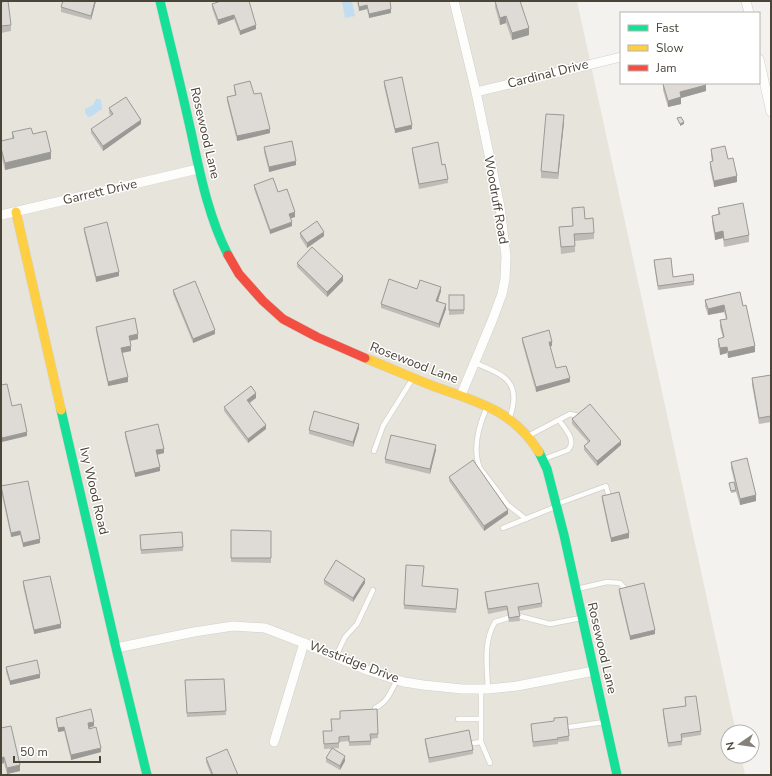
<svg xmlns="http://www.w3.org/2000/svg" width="772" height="776" font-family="'Nunito Sans',sans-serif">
  <rect width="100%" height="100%" fill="#f4f2ee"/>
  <path fill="#e7e4dc" d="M1,1H577L736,732H728V756H741L745,775H1Z"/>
  <g fill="#c0ddf1">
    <path d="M342,1H352L355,16L345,18Z"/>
    <path d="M96,99H99L101,100L102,109L92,116L88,117L85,113V109L93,105Z"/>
  </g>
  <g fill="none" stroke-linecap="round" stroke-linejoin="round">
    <g stroke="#d2d0cb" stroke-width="6">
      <g id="lane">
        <path d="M475,363C504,375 522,381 510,417"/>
        <path d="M487,407C479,425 472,449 480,468L508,505L526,519"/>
        <path d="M528,436L570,414L579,416"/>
        <path d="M374,451L383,426L413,378"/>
        <path d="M544,459L568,450C577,440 565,429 559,420"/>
        <path d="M557,504L606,486L609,497"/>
        <path d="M503,528L555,507"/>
        <path d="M577,589L607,582L620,583L627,591"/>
        <path d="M519,616L550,624L581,618"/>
        <path d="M336,656L345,637L357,624L373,590"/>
        <path d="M481,689V742L490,763"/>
        <path d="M488,689C487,666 483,642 495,622L508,618"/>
        <path d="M375,708C388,702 391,691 397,680"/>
        <path d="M458,719H481"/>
        <path d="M569,727L605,722"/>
        <path d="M474,743L481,742"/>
      </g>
    </g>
    <g stroke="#d2d0cb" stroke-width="10">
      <g id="street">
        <path d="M454,1L476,92L500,207L506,256L505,279L502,294L492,321L461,395"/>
        <path d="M746,1L749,13"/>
        <path d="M759,59L771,112"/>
        <path d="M476,92L621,57"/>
        <path d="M1,215L198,169"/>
        <path d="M116,648L194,632L233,626L265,628L304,643L367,670L404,682L423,685L462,689H488L517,686L594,671"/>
        <path d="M274,742L304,643"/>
      </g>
    </g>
    <g stroke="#d3cfc5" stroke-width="10">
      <g id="fast">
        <path d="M160,1C171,48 183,94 193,141C201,179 210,220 228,255"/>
        <path d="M61,410L116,648L147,775"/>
        <path d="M539,452L547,469L564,535L617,775"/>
      </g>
    </g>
    <g stroke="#d3cfc5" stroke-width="10">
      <g id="slow">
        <path d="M16,212L61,410"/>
        <path d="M365,358C388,367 410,377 433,386C477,402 512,409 539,452"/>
      </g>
    </g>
    <g stroke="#d3cfc5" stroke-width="10">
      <path id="jam" d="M228,255L239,274L263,301L283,319L317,337L365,358"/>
    </g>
    <use href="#lane" stroke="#fdfdfc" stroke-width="4.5"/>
    <use href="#street" stroke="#fdfdfc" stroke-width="9"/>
    <use href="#fast" stroke="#16e098" stroke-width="9"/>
    <use href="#slow" stroke="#ffcf43" stroke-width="9"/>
    <use href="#jam" stroke="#f24e42" stroke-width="9"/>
  </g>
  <g fill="#bfbcb8">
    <path d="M96,1L91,20L61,12V7Z"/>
    <path d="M221,1L256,29L240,35L234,19L218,25L212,8V4Z"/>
    <path d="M357,1H390L391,13L369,18L367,9L359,11Z"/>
    <path d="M495,1L529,35L512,40L506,23L500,25L495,7Z"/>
    <path d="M1,2L11,25V31L1,33Z"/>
    <path d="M384,81L412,129L395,133L384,86Z"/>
    <path d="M663,84L706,91L681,98V104L668,107L663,90Z"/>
    <path d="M234,85L254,94L270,133L237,141L227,101V97L235,95L234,89Z"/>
    <path d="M109,108L141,124L103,151L91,133V129L111,116L109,113Z"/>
    <path d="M564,122L558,179L541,178V171Z"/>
    <path d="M12,132L33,134L51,159L5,170L1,155V141L12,139Z"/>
    <path d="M264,147L296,165L269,172L264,152Z"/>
    <path d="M412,148L442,165L448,179V183L419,189L412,152Z"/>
    <path d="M711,149L737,182L714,187L710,168V162H712L711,155Z"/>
    <path d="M254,185L278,192L295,217L290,218L292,226L270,234L254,189Z"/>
    <path d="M572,208L585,219L594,233V239L575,241V252L561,254L559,227L573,226Z"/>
    <path d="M718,208L749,235V242L724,247L723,238L715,240L712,222V216L718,214Z"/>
    <path d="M84,228L119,276L96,282L84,232Z"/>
    <path d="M300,233L324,236L307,248L300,237Z"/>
    <path d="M654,260L673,277L694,281V285L658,290L654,264Z"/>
    <path d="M297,263L343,281L327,297L297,267Z"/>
    <path d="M417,289L441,291L438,302L446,309L439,328L381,308V304Z"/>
    <path d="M173,290L215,334L193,343L173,294Z"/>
    <path d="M740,292L755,352L728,358L727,353L720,355L718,345V339L723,338L720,327V320L726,319L724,312L708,315L705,306V300Z"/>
    <path d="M449,295H464V314L449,315Z"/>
    <path d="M96,327L138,339L129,341L131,351L122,353L128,382L108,386L96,331Z"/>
    <path d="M522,338L552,346H550L556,368L570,382L536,392L522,342Z"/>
    <path d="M771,375V422L759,424L752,385V378Z"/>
    <path d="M256,398L250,403L266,429L248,443L224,411V407Z"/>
    <path d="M572,419L621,445L597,466L584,450V446L588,442L572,424Z"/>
    <path d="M359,428L353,447L309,434V430Z"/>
    <path d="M125,432L164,453L157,455L160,471L135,477L125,436Z"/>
    <path d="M436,450L430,474L385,463V459Z"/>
    <path d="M731,462L756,501L740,505L736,492L731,493L729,483L735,484L731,468Z"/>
    <path d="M449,477L508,514L484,531L449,481Z"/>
    <path d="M1,486L40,543L23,547L20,535L11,537L1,491Z"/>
    <path d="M602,496L629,538L611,542L602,500Z"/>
    <path d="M231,530L271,531V563L231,562Z"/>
    <path d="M140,535L183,547V551L141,554Z"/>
    <path d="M324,580L365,583L353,602L324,584Z"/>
    <path d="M23,581L61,628L34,634L23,586Z"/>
    <path d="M423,586L458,593L456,613L404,609V605Z"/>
    <path d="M619,589L655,634L630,640L619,593Z"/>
    <path d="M485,592L542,603V607L519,611L520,621L509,622L507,610L488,614L485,596Z"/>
    <path d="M6,667L40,678L10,685L6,672Z"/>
    <path d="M224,679L226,715L187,717L185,680Z"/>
    <path d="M685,697L701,731V735L682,738V745L668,747L663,714V709L686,706Z"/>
    <path d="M340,711L378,734V738L371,739V745L349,746V741L339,742V748L324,749L323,731H332L331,719H340Z"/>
    <path d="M56,718L94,726L89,728L101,752L71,760L64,731L58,732L56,722Z"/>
    <path d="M531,724L569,736V741L558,742V744L533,747Z"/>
    <path d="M11,726L20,771L7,774L4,763L1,764Z"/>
    <path d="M425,739L473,750V754L429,763L425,743Z"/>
    <path d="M206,758L238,775H211L206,762Z"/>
    <path d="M326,758L345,761L340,770L326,762Z"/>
  </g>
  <g fill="#9b9996">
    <path d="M95,1H96L91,20V16Z"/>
    <path d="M367,5V9L359,11V7Z"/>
    <path d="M391,9V13L369,18V14Z"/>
    <path d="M234,15V19L218,25V20Z"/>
    <path d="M506,16V23L500,25V18Z"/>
    <path d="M256,25V29L240,35V31Z"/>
    <path d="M529,28V35L512,40V33Z"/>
    <path d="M706,85V91L681,98V104L668,107V101L680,92Z"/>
    <path d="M564,115V122L558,179V173Z"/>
    <path d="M141,120V124L103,151V146Z"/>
    <path d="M684,122V124L680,126V124Z"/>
    <path d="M412,125V129L395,133V129Z"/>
    <path d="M270,129V133L237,141V136Z"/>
    <path d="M51,152V159L5,170V163Z"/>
    <path d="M296,161V165L269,172V167Z"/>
    <path d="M737,176V182L714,187V181Z"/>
    <path d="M295,212V217L289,219V214Z"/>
    <path d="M292,222V226L270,234V230Z"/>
    <path d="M723,231V238L715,240V233Z"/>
    <path d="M324,232V236L307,248V243Z"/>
    <path d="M119,272V276L96,282V277Z"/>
    <path d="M343,276V281L327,297V292Z"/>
    <path d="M441,287V291L436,306V301Z"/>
    <path d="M446,304V309L439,328V324Z"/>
    <path d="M724,305V312L708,315V309Z"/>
    <path d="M215,330V334L193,343V339Z"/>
    <path d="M138,334V339L129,341V336Z"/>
    <path d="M549,342H552V346L549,347Z"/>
    <path d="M131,346V351L121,353V348Z"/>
    <path d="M755,346V352L728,358V352Z"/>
    <path d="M727,347V353L720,355V348Z"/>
    <path d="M128,377V382L108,386V382Z"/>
    <path d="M570,378V382L536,392V387Z"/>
    <path d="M256,393V398L247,404V400Z"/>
    <path d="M359,424V428L353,447V442Z"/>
    <path d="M266,425V429L248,443V439Z"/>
    <path d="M27,432V436L2,442V438Z"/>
    <path d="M621,441V445L597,466V461Z"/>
    <path d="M436,445V450L430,474V469Z"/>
    <path d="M164,449V453L156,455V450Z"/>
    <path d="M160,467V471L135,477V473Z"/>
    <path d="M756,495V501L740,505V499Z"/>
    <path d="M508,510V514L484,531V526Z"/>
    <path d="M20,531V535L11,537V533Z"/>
    <path d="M629,533V538L611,542V538Z"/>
    <path d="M40,539V543L23,547V543Z"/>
    <path d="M365,579V583L353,602V598Z"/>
    <path d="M61,624V628L34,634V630Z"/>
    <path d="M655,630V634L630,640V636Z"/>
    <path d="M40,674V678L10,685V681Z"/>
    <path d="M94,722V726L88,728V723Z"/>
    <path d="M64,727V731L58,732V728Z"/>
    <path d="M101,748V752L71,760V755Z"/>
    <path d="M345,756V761L340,770V766Z"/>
    <path d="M4,757V763L1,764V758Z"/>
    <path d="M20,765V771L7,774V768Z"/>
  </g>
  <g fill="#dedbd6" stroke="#9b9996">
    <path d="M8,1L11,25L1,26V2Z"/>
    <path d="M63,1H95L91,16L61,7Z"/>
    <path d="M221,1H249L256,25L240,31L234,15L218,20L212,4Z"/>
    <path d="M358,1H390L391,9L369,14L367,5L359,7Z"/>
    <path d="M495,1H520L529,28L512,33L506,16L500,18Z"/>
    <path d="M402,77L412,125L395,129L384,81Z"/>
    <path d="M250,81L254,94L261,93L270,129L237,136L227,97L236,95L234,85Z"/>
    <path d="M666,83H705L706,85L680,92L681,97L668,101L663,84Z"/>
    <path d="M126,97L141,120L103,146L91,129L113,114L109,108Z"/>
    <path d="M546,114L564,115L558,173L541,171Z"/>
    <path d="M681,117L684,122L680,124L677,118Z"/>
    <path d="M31,128L33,134L46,131L51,152L5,163L1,148V141L14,138L12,132Z"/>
    <path d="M292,141L296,161L269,167L264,147Z"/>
    <path d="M438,142L442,165L445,164L448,179L419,184L412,148Z"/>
    <path d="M725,146L728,159L733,158L737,176L714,181L710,162L713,161L711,149Z"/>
    <path d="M273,178L278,192L287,189L295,212L289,214L292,222L270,230L254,185Z"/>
    <path d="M743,203L749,235L724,240L723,231L715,233L712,216L720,214L718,208Z"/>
    <path d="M584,207L585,219L593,218L594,233L574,234L575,246L561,247L559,227L573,226L572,208Z"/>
    <path d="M317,221L324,232L307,243L300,233Z"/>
    <path d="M107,222L119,272L96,277L84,228Z"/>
    <path d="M312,247L343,276L327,292L297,263Z"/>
    <path d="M671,258L673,277L693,274L694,281L658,286L654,260Z"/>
    <path d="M389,279L417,289L420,280L441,287L436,301L446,304L439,324L381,304Z"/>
    <path d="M195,281L215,330L193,339L173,290Z"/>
    <path d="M740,292L743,306L746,305L755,346L728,352L727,347L720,348L718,339L724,337L720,320L727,319L724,305L708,309L705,300Z"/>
    <rect x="449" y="295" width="15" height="15"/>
    <path d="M135,318L138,334L129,336L131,346L121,348L128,377L108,382L96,327Z"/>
    <path d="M549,330L552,342H549L556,368L566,366L570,378L536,387L522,338Z"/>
    <path d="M771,375V416L759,418L752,378Z"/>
    <path d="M7,384L12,406L21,404L27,432L2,438L1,433V385Z"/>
    <path d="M251,386L256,393L247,400L266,425L248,439L224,407Z"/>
    <path d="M590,404L621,441L597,461L584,446L590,441L572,419Z"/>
    <path d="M314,411L359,424L353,442L309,430Z"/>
    <path d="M158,424L164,449L156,450L160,467L135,473L125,432Z"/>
    <path d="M391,435L436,445L430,469L385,459Z"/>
    <path d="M747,458L756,495L740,499L731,462Z"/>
    <path d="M473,460L508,510L484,526L449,477Z"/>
    <path d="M28,481L40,539L23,543L20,531L11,533L1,486Z"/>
    <path d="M734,482L736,490L731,491L729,483Z"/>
    <path d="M619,492L629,533L611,538L602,496Z"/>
    <path d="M231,530L271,531V558H231Z"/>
    <path d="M182,532L183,547L141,550L140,535Z"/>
    <path d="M336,560L365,579L353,598L324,580Z"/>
    <path d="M406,565L424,566L422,586L458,589L456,609L404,605Z"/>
    <path d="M50,576L61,624L34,630L23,581Z"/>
    <path d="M538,583L542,603L518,607L520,616L509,618L507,606L488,609L485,592Z"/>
    <path d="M644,583L655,630L630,636L619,589Z"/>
    <path d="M37,660L40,674L10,681L6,667Z"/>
    <path d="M224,679L226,711L187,713L185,680Z"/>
    <path d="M696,696L701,731L681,734L682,741L668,743L663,709L686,706L685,697Z"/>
    <path d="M91,709L94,722L88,723L89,729L96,727L101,748L71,755L64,727L58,728L56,718Z"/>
    <path d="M377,709L378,734H370L371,741L349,742V736L339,737V743L324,744L323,731H332L331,719H340V711Z"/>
    <path d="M567,717L569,736L557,738L558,739L533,742L531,724L554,721V718Z"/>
    <path d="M11,726L20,765L7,768L4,757L1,758V728Z"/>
    <path d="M469,730L473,750L429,758L425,739Z"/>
    <path d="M332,748L345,756L340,766L326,758Z"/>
    <path d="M227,749L238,775H213L206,758Z"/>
  </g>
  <g text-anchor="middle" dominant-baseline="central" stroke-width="3" stroke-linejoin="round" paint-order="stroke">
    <g font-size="13" fill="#4b4439" stroke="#fff">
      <text transform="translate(548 74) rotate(-14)">Cardinal Drive</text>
      <text transform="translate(205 133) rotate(77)">Rosewood Lane</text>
      <text transform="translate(100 192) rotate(-13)">Garrett Drive</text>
      <text transform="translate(496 200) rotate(80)">Woodruff Road</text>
      <text transform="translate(414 363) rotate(21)">Rosewood Lane</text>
      <text transform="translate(94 491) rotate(77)">Ivy Wood Road</text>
      <text transform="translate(602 648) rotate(77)">Rosewood Lane</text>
      <text transform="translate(354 662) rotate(21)">Westridge Drive</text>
    </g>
  </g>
  <rect width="772" height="776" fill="none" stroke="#4b4439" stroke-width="4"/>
  <rect x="620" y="12" width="140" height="72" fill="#ffffff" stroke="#b7b4b0"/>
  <rect x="628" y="25" width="20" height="6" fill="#16e098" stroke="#b7b4b0"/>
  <text x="656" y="32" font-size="12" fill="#4b4439">Fast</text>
  <rect x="628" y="45" width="20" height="6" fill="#ffcf43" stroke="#b7b4b0"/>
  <text x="656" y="52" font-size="12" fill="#4b4439">Slow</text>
  <rect x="628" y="65" width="20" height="6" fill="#f24e42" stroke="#b7b4b0"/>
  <text x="656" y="72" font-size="12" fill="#4b4439">Jam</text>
  <g transform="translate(740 744) rotate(257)"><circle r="19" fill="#ffffff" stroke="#b7b4b0"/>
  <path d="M0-3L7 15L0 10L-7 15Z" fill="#868178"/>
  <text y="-6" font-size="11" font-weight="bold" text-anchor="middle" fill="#4b4439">N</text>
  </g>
  <path d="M14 756v6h86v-6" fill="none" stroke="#4b4439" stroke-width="2"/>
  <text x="20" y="756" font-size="12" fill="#4b4439" stroke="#ffffff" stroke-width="3" paint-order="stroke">50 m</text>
</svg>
